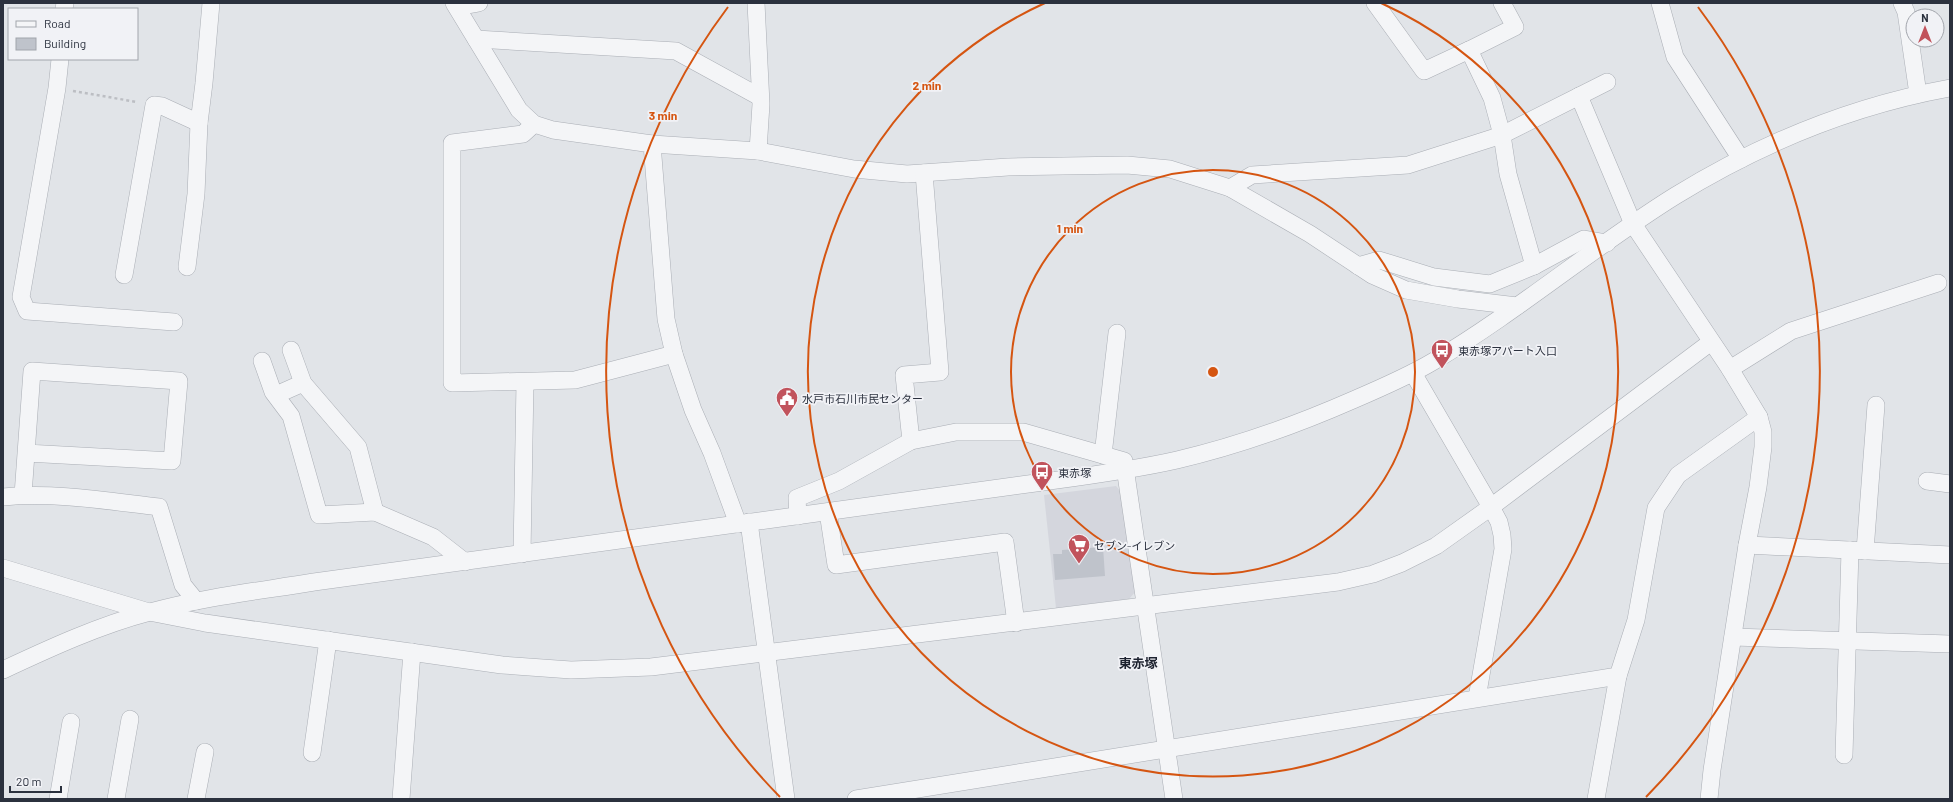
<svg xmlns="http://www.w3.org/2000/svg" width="1953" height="802" font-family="Barlow,'Noto Sans JP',sans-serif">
  <rect width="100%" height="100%" fill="#e1e4e8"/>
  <path fill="#d4d6dd" d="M1116,486L1121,492L1135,592L1129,599L1056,608L1044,495Z"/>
  <path fill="#bfc3cb" d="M1103,547L1105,576L1055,580L1053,554H1062V550Z"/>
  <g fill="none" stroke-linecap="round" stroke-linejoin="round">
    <g stroke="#aaaeb5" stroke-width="18">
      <g id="minor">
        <path d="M454,3L519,110L534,124L553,130L652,144L666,319L674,354L693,410L712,453L738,524"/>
        <path d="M756,3L761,104L758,151"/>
        <path d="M1375,3L1424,71L1469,50"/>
        <path d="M1502,3L1515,27L1469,50L1492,98L1502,135L1508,174L1534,266"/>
        <path d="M1660,3L1675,57L1741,159"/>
        <path d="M1902,3L1906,12L1918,94"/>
        <path d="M457,7L479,3"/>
        <path d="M64,9L65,3"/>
        <path d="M476,39L676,51L760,97"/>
        <path d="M60,59L57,88L21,297L27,311L174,322"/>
        <path d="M1579,96L1633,224L1730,369L1759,417L1763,432V447L1758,487L1747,545L1712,770L1709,799"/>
        <path d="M534,124L523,134L452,143V383L575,380L674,354"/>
        <path d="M652,144L758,151L854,169L907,174L1008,167L1127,165L1170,169L1230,188L1310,234L1372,275L1406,290L1458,299L1517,306"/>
        <path d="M1230,188L1252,175L1408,165L1502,135L1607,82"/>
        <path d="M1358,266L1379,260L1434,277L1490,284L1534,266L1584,239L1607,243"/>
        <path d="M187,267L196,194L199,123L204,83L211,3"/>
        <path d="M124,275L154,105L162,106L199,123"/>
        <path d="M291,350L303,383L358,447L375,512"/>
        <path d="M262,361L273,392L291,416L319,515L375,512L433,537L465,562"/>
        <path d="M1730,369L1791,331L1938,283"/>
        <path d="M1413,373L1491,507L1499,522L1502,535L1503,549L1477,698"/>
        <path d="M276,395L303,383"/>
        <path d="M911,441L904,375L940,372L924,173"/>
        <path d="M1103,455L1117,333"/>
        <path d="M1927,481L1950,484"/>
        <path d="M23,495L32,371L179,381L172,461L26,453"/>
        <path d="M3,497C55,492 107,501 159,507L183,585L196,601"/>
        <path d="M828,512L836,565L1005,542L1016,623"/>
        <path d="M798,516L797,498L839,481L911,441L956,432H1023L1124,461L1174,799"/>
        <path d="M749,522L786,799"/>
        <path d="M1747,545L1950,555"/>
        <path d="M1865,551L1876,405"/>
        <path d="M522,554L525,382"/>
        <path d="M3,568L149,612L205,623L502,665L571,670L651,667L1338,582L1373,574L1402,563L1436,546L1491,507L1711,342"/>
        <path d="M1733,637L1950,644"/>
        <path d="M3,670C50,648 100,625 150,612C204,597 259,591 314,582L1043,482C1087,476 1133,470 1177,460C1237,446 1296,425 1353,400C1381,388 1409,376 1434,361C1518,311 1593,247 1675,196C1761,143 1851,106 1950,88"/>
        <path d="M312,753L328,640"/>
        <path d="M1844,755L1850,550"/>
        <path d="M58,799L71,722"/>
        <path d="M116,799L130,719"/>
        <path d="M196,799L205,752"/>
        <path d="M401,799L412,652"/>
        <path d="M856,799L1618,676L1636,620L1656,508L1678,475L1759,417"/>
        <path d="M1596,799L1618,676"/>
      </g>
    </g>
    <path stroke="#bcbec3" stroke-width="2.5" stroke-dasharray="3 3" stroke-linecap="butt" d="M73,91L137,102"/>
    <use href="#minor" stroke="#f4f5f7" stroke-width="17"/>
  </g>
  <g fill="none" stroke="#d55511" stroke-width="2">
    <circle cx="1213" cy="372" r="202"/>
    <path d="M1381 3A405 405 0 1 1 1045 3"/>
    <path d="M780 797A607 607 0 0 1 728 7M1698 7A607 607 0 0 1 1646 797"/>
  </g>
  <defs>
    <g id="bus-pin" transform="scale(1.15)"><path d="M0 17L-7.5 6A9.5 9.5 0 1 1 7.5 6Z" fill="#c1535c" stroke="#f1f2f6"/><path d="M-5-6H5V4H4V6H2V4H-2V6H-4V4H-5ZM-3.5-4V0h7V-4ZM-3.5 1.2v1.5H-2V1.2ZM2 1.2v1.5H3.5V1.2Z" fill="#fff"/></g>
    <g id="civic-pin" transform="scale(1.15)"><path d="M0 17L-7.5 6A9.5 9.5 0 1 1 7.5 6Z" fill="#c1535c" stroke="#f1f2f6"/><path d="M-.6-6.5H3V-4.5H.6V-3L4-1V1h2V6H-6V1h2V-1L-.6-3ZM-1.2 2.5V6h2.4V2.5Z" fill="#fff"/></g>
    <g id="supermarket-pin" transform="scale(1.15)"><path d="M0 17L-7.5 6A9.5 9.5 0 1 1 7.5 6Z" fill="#c1535c" stroke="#f1f2f6"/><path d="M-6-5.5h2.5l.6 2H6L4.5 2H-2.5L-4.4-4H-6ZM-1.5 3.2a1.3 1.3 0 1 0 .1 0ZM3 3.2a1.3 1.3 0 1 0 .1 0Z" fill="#fff"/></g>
  </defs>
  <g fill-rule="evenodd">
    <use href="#bus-pin" x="1442" y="350"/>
    <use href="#civic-pin" x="787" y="398"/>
    <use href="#bus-pin" x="1042" y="472"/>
    <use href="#supermarket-pin" x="1079" y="545"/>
  </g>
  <g text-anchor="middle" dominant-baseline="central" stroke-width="3.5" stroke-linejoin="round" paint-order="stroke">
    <g font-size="11" fill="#2b313e" stroke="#f1f2f6" text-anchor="start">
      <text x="1458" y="350">東赤塚アパート入口</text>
      <text x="802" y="398">水戸市石川市民センター</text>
      <text x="1058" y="472">東赤塚</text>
      <text x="1094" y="545">セブン-イレブン</text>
    </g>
    <g font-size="13" font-weight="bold" fill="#1d222f" stroke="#f1f2f6">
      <text x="1138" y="663">東赤塚</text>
    </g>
  </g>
  <circle cx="1213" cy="372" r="6" fill="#d55511" stroke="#f1f2f6" stroke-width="2"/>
  <g font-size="12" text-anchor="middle" font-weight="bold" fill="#d55511" stroke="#f1f2f6" stroke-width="3.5" stroke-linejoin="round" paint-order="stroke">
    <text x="927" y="90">2 min</text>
    <text x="663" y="120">3 min</text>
    <text x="1070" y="233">1 min</text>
  </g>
  <rect width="1953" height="802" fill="none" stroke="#2b313e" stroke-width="8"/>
  <rect x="8" y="8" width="130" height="52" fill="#f1f2f6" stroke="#a2a5ac"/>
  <rect x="16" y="21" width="20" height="6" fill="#f4f5f7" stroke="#a2a5ac"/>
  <text x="44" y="28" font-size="12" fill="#2b313e">Road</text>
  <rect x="16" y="38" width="20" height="12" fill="#bfc3cb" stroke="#a2a5ac"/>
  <text x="44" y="48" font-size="12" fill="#2b313e">Building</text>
  <g transform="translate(1925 28)"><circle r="19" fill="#f1f2f6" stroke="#a2a5ac"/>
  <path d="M0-3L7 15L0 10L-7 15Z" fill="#c1535c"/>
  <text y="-6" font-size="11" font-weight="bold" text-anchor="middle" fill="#2b313e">N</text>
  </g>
  <path d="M10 786v6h51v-6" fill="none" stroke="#2b313e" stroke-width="2"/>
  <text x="16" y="786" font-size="12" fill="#2b313e" stroke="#f1f2f6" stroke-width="3" paint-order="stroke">20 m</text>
</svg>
